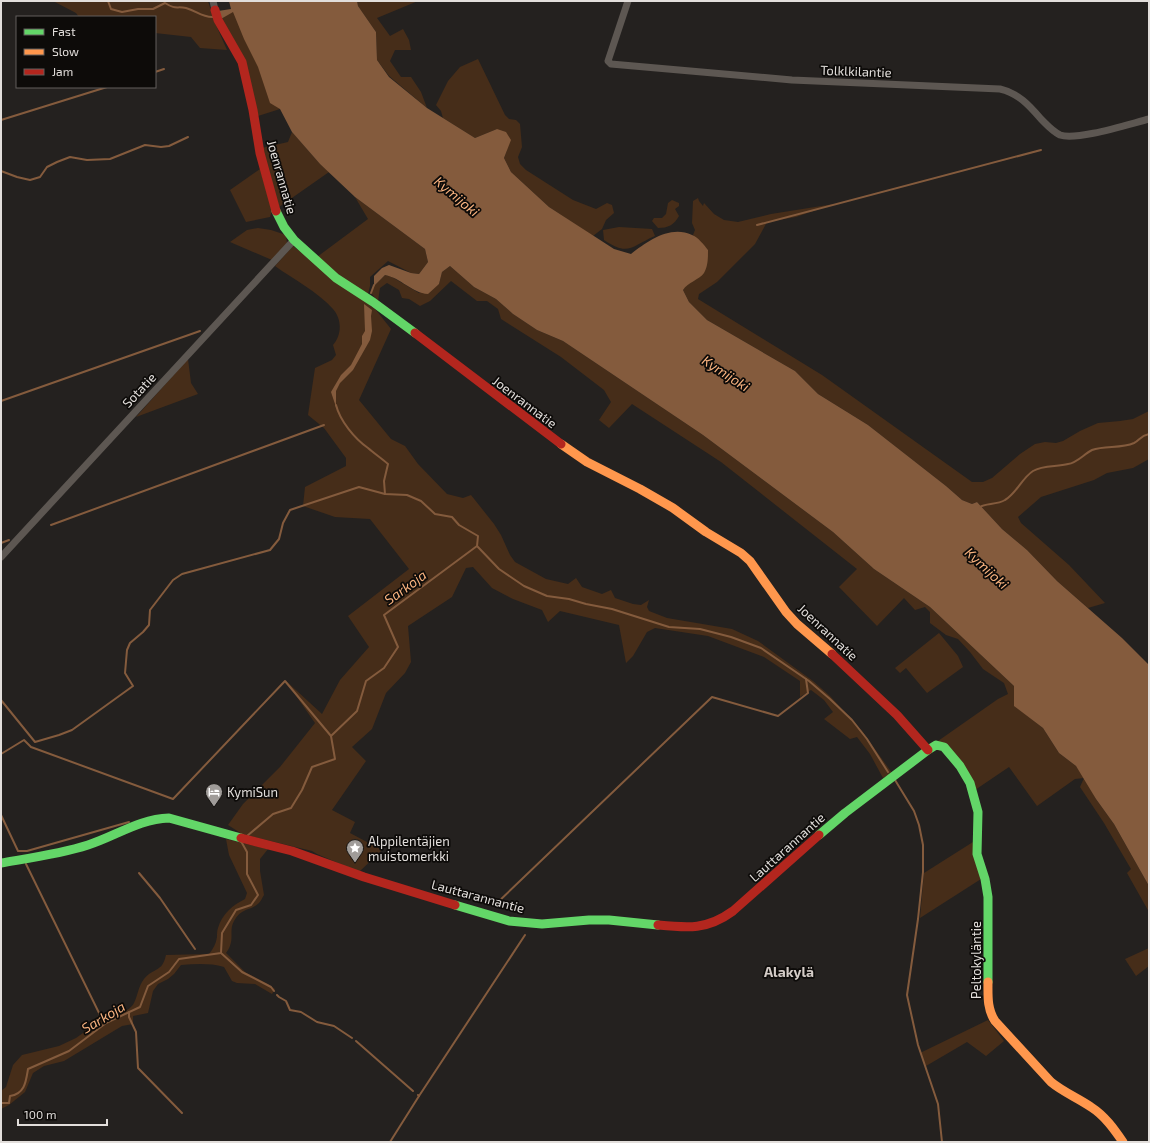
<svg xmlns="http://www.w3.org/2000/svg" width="1150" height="1143" font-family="'Exo 2',sans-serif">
  <rect width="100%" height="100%" fill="#24211f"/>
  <g fill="#462d19">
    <path d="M53,1H208L215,23L227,50L200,48L191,37L155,33V17H79L76,13Z"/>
    <path d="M229,1L280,109L258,116L221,19L233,11Z"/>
    <path d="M357,1H418L377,18L390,36L403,29L409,40L411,50H395L390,61L401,77H411L421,92L427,108L389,76L377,60L376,32L358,6Z"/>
    <path d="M478,59L505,115L509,119L516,120L520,124L522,147L518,157L520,164L526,170L573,200L596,209L607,203L612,205L614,213L606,220L602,229L593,236L549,207L511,172L504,158L507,150L497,129L475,138L443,118L441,111L436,105L448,81L460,67Z"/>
    <path d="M292,132L320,164L329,172L279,207L262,148L288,142Z"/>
    <path d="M260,169L272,210L270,217L246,222L230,190Z"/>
    <path d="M355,197L425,249L428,262L419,274L411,273L388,261L370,277V286L368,294L339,275L317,257L368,219Z"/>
    <path d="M698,198L699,201L703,206L704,203L714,214L724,220L738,222L771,214L834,204L796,217L767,222L755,244L717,282L699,294L698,299L822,375L972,482H983L992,478L1020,454L1035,444L1045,442L1056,443L1063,441L1080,431L1098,423L1120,421L1133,419L1149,411V459L1133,468L1107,473L1094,480L1041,497L1018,517L1021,523L1069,565L1105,603L1088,608L1057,581L1027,550L1002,529L977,502L972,504L962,500L946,486L868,425L818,394L795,371L707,320L689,302L683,290L708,250L693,235L695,230L692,223L693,201Z"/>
    <path d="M672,200L679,203V206L675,209L679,216C674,225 668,228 658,228L652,221L654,218H662L666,214L668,203Z"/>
    <path d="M619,227L652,229L655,236C631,246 629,257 604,240L603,230Z"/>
    <path d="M258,228L271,230L286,235L287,243L272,260L230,242L247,230Z"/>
    <path d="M293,246L376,310L391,329L359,400L391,439L405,446L418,464L447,494L463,498L471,495L494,524L501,535L510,555L515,562L546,579L568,584L576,578L582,587L602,594L611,590L615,598L633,604L641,605L649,600L647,607L649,611L667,618L732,629L758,641L813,681L830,696L862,731L892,773L883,778L870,754L857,737L850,739L824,719L833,712L824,700L811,690L800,697V681L764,657L708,636L655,628L647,632L633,656L626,663L619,625L560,611L548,622L542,610L513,599L492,588L473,567L466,568L452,597L408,626L411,662L405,673L386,693L372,729L352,747L366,761L332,810L355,822L350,833L382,850L359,872L317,854L312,851L242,834L228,825L243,804L280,767L315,723L285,680L322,714L340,680L369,647L348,616L409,569L370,519L335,517L303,506L305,487L346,466V458L324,428L308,415L315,368L332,360L336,355L333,345C342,335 342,319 333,309C318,292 293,279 275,266Z"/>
    <path d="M450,266L474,287L496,299L513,314L537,330L563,341L703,435L833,532L874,569L930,607L1014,686L1015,706L1043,728L1059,753L1076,766L1085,778L1096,799L1114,824L1149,886V912L1127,873L1131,869L1104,823L1080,787L1084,778L1075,779L1037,806L1009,767L975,790L938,741L998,699L1008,694L1004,683L983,669L970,652L958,639L946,635L930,623V612L925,607L915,610L904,598L877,626L839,587L857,569L721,462L632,404L609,428L599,420L611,402L604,390L561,357L501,319L498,309L487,301H477L451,281L430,301L420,306L409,299L402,298L399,290L387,283L380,288L378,301L371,293L374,286L385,275L392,277L419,293L439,284L442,272Z"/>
    <path d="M188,359L191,383L198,394L136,417Z"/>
    <path d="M939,633L958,656L963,667L927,693L906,668L900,673L895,668Z"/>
    <path d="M226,839L268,849L260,859V871L264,895C262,898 261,901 259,903C251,911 242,907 234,921C228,932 236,939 226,953L245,972L268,984L275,989L272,994L255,984L237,983L232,981L224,967C210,963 196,964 181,965L174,974L168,979L158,984L153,991L148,1013L133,1016V1024L122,1026L64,1061L44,1066L33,1073L25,1092L9,1105L1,1109V1091L6,1087L13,1065L22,1055L59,1046L76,1038L83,1033L98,1016C108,1019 129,1013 134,1003C138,995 138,987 144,979C154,967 162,973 166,955L209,954C213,949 216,944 217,937C217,934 217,931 218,928C222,914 233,905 245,899L247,893L229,855Z"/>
    <path d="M973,842L981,879L920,918L924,873Z"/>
    <path d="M1149,948V966L1136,976L1125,959Z"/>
    <path d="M988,1020L1004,1041L986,1056L967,1042L926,1066L920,1053Z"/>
  </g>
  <g fill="#845b3d">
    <path d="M229,1H357L358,6L376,32L377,60L389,77L427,108L475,138L497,129L506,132L511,140L504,158L511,172L549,207L614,249L631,254C648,241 670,225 692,235C698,237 704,245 708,250C708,258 708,266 704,273C699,280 688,282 683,290L689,302L707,320L795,371L818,394L868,425L946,486L962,500L972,504L977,502L1002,529L1027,550L1057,581L1122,638L1149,665V886L1114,824L1096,799L1076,766L1059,753L1043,728L1014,706V686L930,607L874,569L833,532L703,435L563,341L537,330L513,314L496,299L474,287L450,266L442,272L439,284L428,294C412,293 401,278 385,275L374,286V276L382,268L389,265L411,273L419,274L428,262L425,249L355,197L320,164L292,132L280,109L270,103L258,67L244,39L233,12L221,19L218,11L231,9Z"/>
    <path d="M364,304L372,310L371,316L372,331L370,340L353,370L340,383L336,391V407L331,392L341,375L351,365L362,344V336L365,331Z"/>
  </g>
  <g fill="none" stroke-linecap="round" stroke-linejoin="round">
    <g stroke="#845b3d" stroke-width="2">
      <path d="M108,1L111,9L122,12L138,9H153L165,3C176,10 176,6 186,8C197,11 202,18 214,17"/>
      <path d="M155,72L164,69"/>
      <path d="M1,120L107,87"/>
      <path d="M1,171L17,177L30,180L40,177L47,167L57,162L70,157L87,160L110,159L145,145L161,147L169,146L188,137"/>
      <path d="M757,225L1041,150"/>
      <path d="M371,293L374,285"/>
      <path d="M1,401L200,331"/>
      <path d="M980,507C985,503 997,505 1005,500C1016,494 1022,478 1033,471C1043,465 1057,467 1068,464C1077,463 1084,454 1092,450C1105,445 1121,449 1134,443C1140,440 1140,436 1149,434"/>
      <path d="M51,525L324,425"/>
      <path d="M1,543L9,540"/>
      <path d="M477,546L499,569L524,586L547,596L569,599L586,604L612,609L669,627L700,629L731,637L761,648L809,681L830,699L852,720L867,739L888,772"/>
      <path d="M1,700L35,742L59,735L72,730L133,686L125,673L127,650L130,643L143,632L149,625L150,610L173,580L182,574L270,550L279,539L283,523L290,510L359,487L385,494"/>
      <path d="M1,754L24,740L31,747L173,799L285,681L331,736"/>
      <path d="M895,780L914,811L919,825L923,845V872L918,919L907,995L918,1045L938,1104L942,1142"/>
      <path d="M1,815L18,851H27L129,822"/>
      <path d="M247,836L273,814L291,808L302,790L312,767L335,759L331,736L357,711L366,681L384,668L398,647L384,615L477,546L478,536L459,525L452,517L435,514L421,501L407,495L385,494L384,481L388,464C381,458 375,454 368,448C355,439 340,421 336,405"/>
      <path d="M26,864L102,1019L106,1023"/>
      <path d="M139,873L160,898L195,949"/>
      <path d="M497,903L712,697L778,716L808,693L806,679"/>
      <path d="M221,953L242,972L271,987L274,991"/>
      <path d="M277,995L279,997L286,1001L290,1010L301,1012L317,1022L334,1026L352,1038"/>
      <path d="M129,1012V1017L136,1032L138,1068L182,1113"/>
      <path d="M356,1041L413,1091"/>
      <path d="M419,1096L525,935"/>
      <path d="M1,1103H9L10,1096C25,1094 26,1081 28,1069L69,1051L106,1023L140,1007L148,986L169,972L179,959L221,953L222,933L236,910L251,905L258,895L247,874V852L242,843"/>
      <path d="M390,1142L419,1096L418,1095"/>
    </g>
    <g stroke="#5d5752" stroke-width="7">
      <path d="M213,1L215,10"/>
      <path d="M628,1L608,61L611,64L792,80L1000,89C1018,93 1029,105 1041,119C1047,125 1052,131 1060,135C1076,141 1129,124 1149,119"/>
      <path d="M1,557L294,240"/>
    </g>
    <g stroke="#63d668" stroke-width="9">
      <path d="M276,211L284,227L294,240L336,278L373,302L415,333"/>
      <path d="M819,835L845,813L928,750L936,745L944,747L960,766L970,783L978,812L977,854L985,879L988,897V982"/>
      <path d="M1,863C30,858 60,854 88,845C116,836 139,819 169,818L241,838"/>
      <path d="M455,905L509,921L542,924L589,920H609L658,925"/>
    </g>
    <g stroke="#ff974d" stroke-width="9">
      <path d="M561,444L587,462L640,489L673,508L706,532L741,553L750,561L786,612L797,624L832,654"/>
      <path d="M988,982C988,996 987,1009 995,1021L1051,1082C1063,1092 1078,1098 1091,1107C1105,1116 1114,1129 1123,1142"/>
    </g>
    <g stroke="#b3261e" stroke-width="9">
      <path d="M215,10L218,20L242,62L253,110L260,153L276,211"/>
      <path d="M415,333L561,444"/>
      <path d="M832,654L897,715L928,750"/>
      <path d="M241,838L292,851L364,877L455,905"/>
      <path d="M658,925C688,928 707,930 733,911L819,835"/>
    </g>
  </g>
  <defs>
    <g id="hotel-pin" transform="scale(0.9)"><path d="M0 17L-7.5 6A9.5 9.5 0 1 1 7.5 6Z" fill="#a09c99" stroke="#0d0b09"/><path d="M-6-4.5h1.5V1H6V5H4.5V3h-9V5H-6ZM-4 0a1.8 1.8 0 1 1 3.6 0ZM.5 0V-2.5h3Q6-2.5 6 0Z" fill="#fff"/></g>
    <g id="sight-pin" transform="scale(0.9)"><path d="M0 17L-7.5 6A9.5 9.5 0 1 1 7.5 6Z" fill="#a09c99" stroke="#0d0b09"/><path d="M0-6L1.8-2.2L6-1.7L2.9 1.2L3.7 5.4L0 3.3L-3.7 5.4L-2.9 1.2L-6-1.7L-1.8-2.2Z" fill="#fff"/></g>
  </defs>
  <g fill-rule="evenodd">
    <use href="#hotel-pin" x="214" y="792"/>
    <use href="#sight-pin" x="355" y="848"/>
  </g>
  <g text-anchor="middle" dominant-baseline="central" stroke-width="3.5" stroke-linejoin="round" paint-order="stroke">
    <g font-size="13" fill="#e2dedb" stroke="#0d0b09">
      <text transform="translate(856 71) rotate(2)">Tolklkilantie</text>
      <text transform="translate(282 177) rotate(74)">Joenrannatie</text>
      <text transform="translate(139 390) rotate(-47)">Sotatie</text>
      <text transform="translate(525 402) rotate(37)">Joenrannatie</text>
      <text transform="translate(828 632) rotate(43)">Joenrannatie</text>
      <text transform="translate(787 847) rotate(-42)">Lauttarannantie</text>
      <text transform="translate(478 896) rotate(15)">Lauttarannantie</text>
      <text transform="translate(976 960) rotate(-90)">Peltokyläntie</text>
    </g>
    <g font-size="13" fill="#e2dedb" stroke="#0d0b09" text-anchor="start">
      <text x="227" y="792">KymiSun</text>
      <text x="368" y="841">Alppilentäjien<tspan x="368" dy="15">muistomerkki</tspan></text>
    </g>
    <g font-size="14" font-style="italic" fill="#f8b27f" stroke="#0d0b09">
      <text transform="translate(457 196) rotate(40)">Kymijoki</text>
      <text transform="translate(726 373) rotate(33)">Kymijoki</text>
      <text transform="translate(987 568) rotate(43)">Kymijoki</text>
      <text transform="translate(405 587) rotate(-36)">Sarkoja</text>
      <text transform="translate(103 1017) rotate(-31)">Sarkoja</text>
    </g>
    <g font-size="14" font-weight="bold" fill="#d4ccc7" stroke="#0d0b09">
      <text x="789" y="971">Alakylä</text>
    </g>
  </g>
  <rect width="1150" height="1143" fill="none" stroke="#e2dedb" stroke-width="4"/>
  <rect x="16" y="16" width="140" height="72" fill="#0d0b09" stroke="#625f5d"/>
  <rect x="24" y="29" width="20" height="6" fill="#63d668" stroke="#625f5d"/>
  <text x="52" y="36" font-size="12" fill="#e2dedb">Fast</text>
  <rect x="24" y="49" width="20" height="6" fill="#ff974d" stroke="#625f5d"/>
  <text x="52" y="56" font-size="12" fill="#e2dedb">Slow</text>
  <rect x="24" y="69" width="20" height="6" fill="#b3261e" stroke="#625f5d"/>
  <text x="52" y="76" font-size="12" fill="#e2dedb">Jam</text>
  <path d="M18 1119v6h89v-6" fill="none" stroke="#e2dedb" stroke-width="2"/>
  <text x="24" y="1119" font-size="12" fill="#e2dedb" stroke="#0d0b09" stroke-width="3" paint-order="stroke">100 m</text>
</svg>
